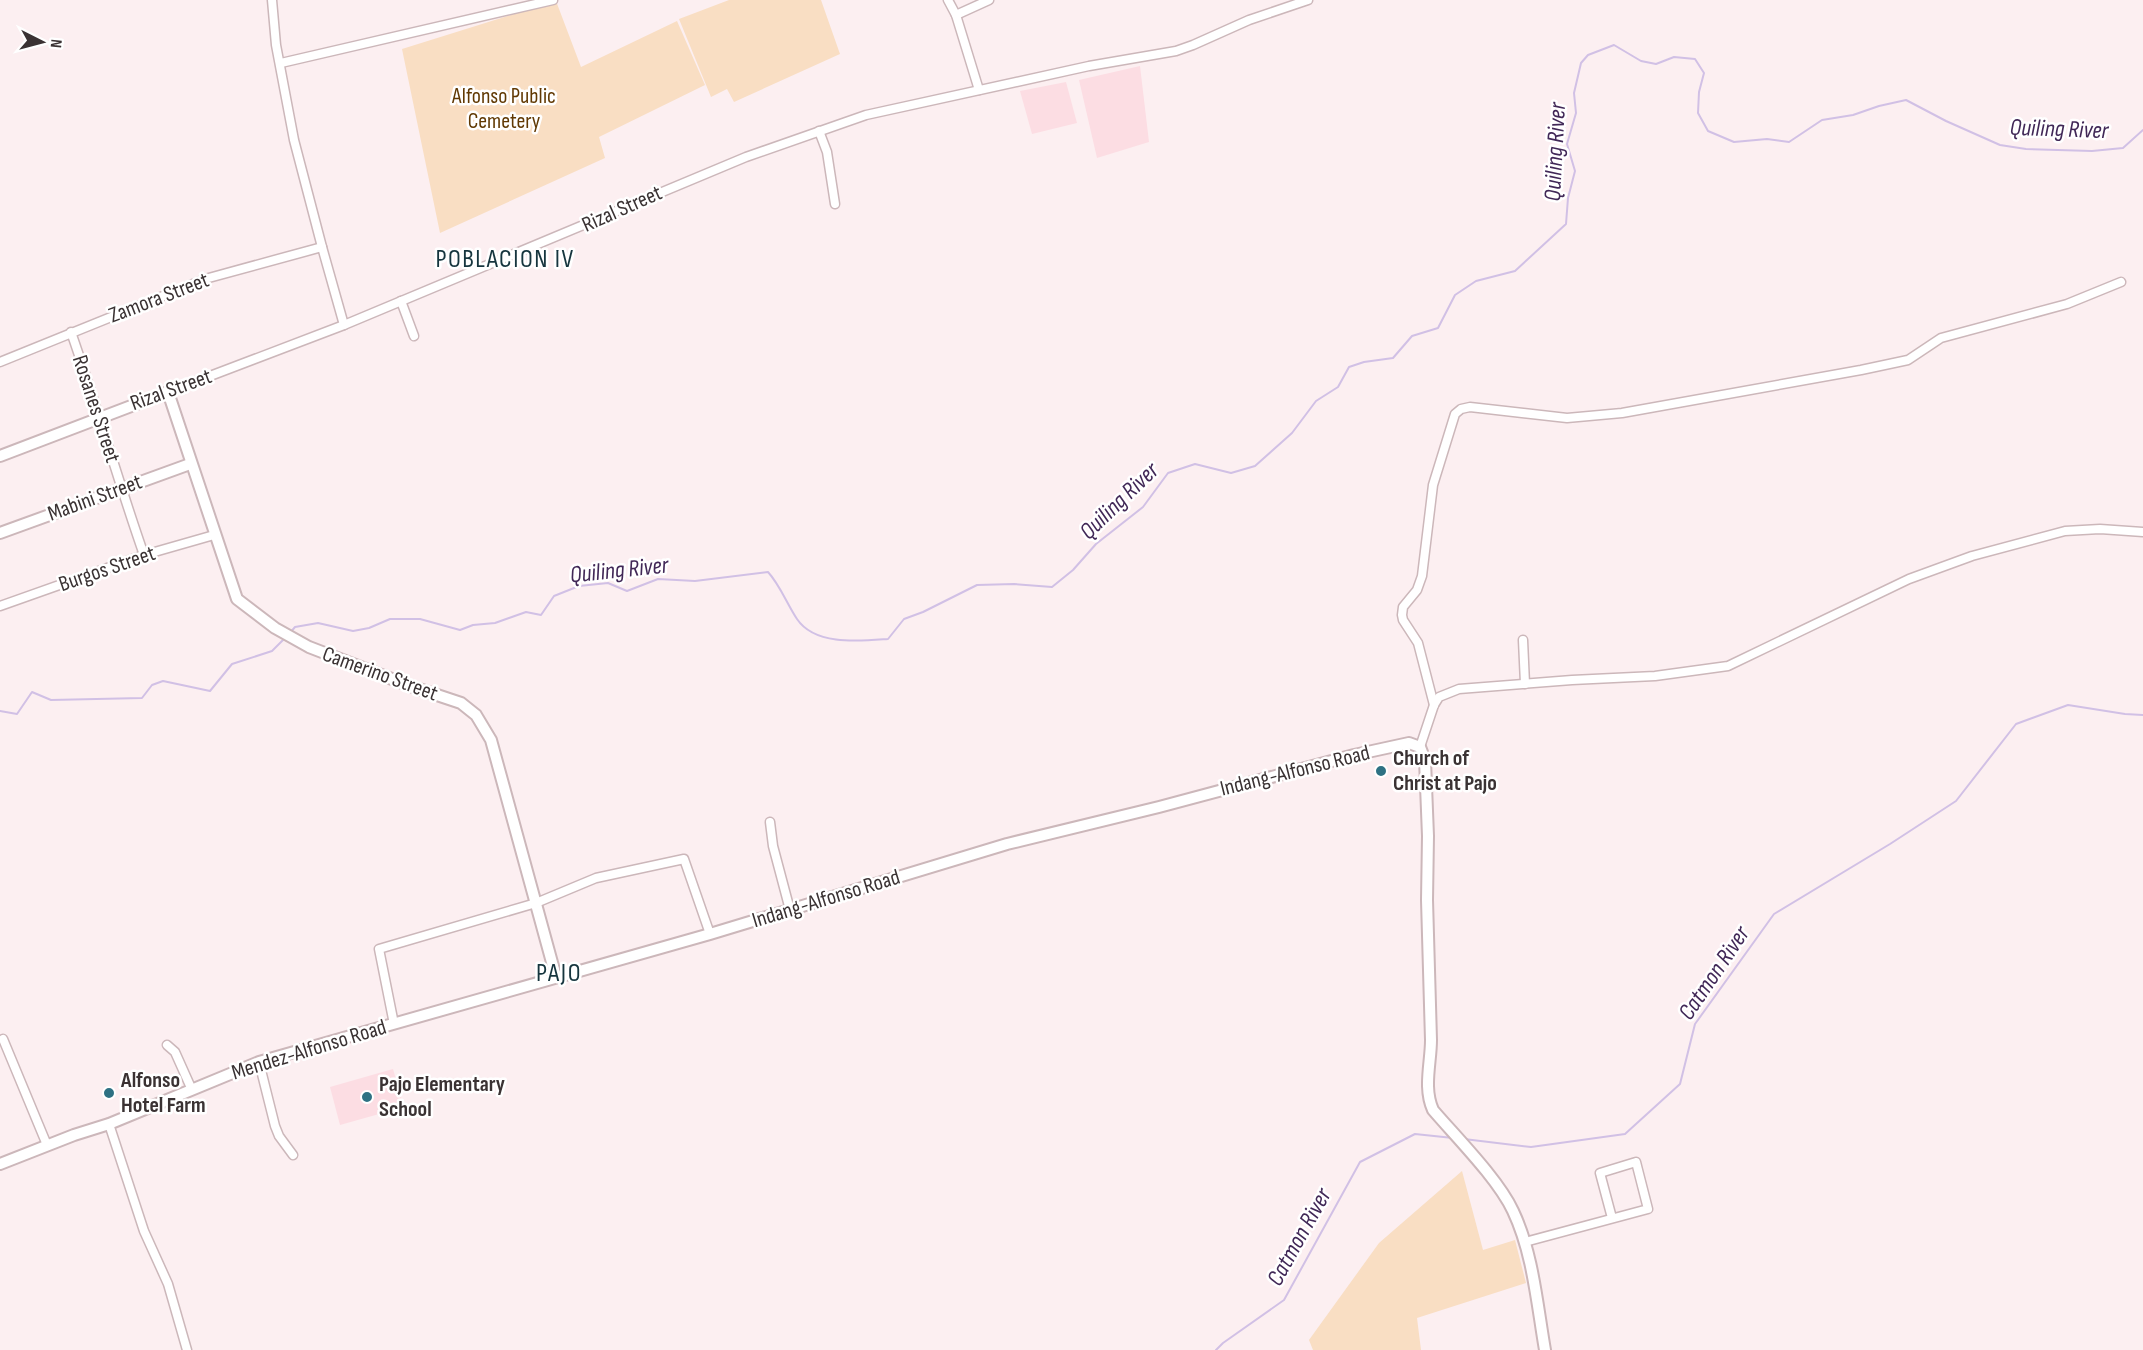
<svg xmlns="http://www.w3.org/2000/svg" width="2143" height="1350" font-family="'Sofia Sans Condensed',sans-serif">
  <rect width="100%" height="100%" fill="#fceff1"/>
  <g fill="#fcdde3">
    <path d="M1140,66L1149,142L1097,158L1079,80Z"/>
    <path d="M1066,82L1077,123L1032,134L1020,91Z"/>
    <path d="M393,1069L404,1107L340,1125L330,1087Z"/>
  </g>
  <g fill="#f9dec3">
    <path d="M729,0H821L840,54L734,102L727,89L711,97L679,19Z"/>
    <path d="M556,1L581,67L677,21L705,85L599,137L605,158L440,233L402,49Z"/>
    <path d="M1462,1171L1483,1250L1515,1240L1526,1283L1417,1318L1421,1350H1313L1309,1340L1379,1243Z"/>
  </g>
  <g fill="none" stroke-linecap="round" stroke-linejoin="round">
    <g stroke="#d1c0e5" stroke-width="2">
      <path d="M290,633L295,627L318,623L353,631L369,628L390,619H420L460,630L473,625L495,623L526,612L541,615L554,596L579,586L608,583L627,591L658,579L695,581L768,572C780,585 787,604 797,619C815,646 860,641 888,639L904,619L923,612L977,585L1014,584L1052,587L1073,570L1096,544L1143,507L1168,473L1195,464L1231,473L1255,466L1292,433L1316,401L1338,387L1349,367L1364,362L1393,358L1412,336L1438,328L1455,295L1476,281L1515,271L1566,224L1568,198L1575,171L1567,144L1576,113L1574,93L1581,63L1588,55L1614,45L1641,61L1656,64L1674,57L1695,59L1704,73L1699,92L1698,113L1708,131L1734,142L1767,139L1789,142L1822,120L1853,115L1879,106L1906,100L1946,121L2000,145L2026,149L2092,151L2123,148L2143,130"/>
      <path d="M0,711L17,714L32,692L51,700L142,698L152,685L163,681L210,691L232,664L272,651L286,637"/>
      <path d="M1464,1139L1531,1147L1625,1134L1680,1084L1695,1024L1774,914L1890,844L1956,801L2016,724L2068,705L2125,714L2143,715"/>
      <path d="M1216,1350L1223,1343L1284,1300L1360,1162L1415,1134L1453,1138"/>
    </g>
    <g stroke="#ccb7ba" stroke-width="11">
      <g id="minor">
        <path d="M272,0L276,45L294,140L322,247L344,325"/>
        <path d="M948,0L956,15L979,90"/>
        <path d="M956,15L989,0"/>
        <path d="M281,63L553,0"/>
        <path d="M819,131L827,152L835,204"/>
        <path d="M401,301L414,336"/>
        <path d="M71,332C97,406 118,481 144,555"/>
        <path d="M0,362L205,279L322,247"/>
        <path d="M168,392L344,325L746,157L866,115L1089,66L1176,51L1193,45L1249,20L1308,0"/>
        <path d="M0,606L144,555L214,535"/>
        <path d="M1523,640L1525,684"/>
        <path d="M1434,705L1418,643L1403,620L1402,615L1403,607L1417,590L1422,576L1433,485L1455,414L1461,409L1470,407L1567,418L1622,413L1861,370L1908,360L1941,338L2067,304L2121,282"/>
        <path d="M1420,747L1434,705L1439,697L1459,689L1572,680L1655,676L1728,666L1909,579L1972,556L2065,531L2100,529L2143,532"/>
        <path d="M770,822L773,846L790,910"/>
        <path d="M394,1024L379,949L536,903L596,878L684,859L710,934"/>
        <path d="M3,1039L47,1145"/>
        <path d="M167,1045L175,1052L192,1090"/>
        <path d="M259,1062L275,1126L279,1136L293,1155"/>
        <path d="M109,1124L144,1231L168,1284L187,1350"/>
        <path d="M1525,1242L1648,1209L1636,1162L1600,1173L1612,1218"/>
      </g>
    </g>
    <g stroke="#ccb7ba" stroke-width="14">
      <g id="major">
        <path d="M0,456L168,392L237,599L275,628L309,647L410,686L461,703L476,715L491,740L556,977"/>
        <path d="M0,533L190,464"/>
        <path d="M0,1164L74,1135L109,1124L259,1062L710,934L1007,844L1159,807L1354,755L1409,743L1420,747L1425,760L1428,836L1427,900L1431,1040C1431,1063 1423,1088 1433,1110C1457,1138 1498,1179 1513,1211C1533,1253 1537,1304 1545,1350"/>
      </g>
    </g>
    <use href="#minor" stroke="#fff" stroke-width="8"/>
    <use href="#major" stroke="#fff" stroke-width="10"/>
  </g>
  <g fill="#2e7183" stroke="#fff" stroke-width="2">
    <circle cx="1381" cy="771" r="6"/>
    <circle cx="109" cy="1093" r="6"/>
    <circle cx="367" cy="1097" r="6"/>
  </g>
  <g text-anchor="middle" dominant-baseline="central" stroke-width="5" stroke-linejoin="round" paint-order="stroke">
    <g font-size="22" fill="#613903" stroke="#fff">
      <text x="504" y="96">Alfonso Public<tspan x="504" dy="25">Cemetery</tspan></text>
    </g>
    <g font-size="22" fill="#3a3233" stroke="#fff">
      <text transform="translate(622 209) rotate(-24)">Rizal Street</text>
      <text transform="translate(159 298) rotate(-21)">Zamora Street</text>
      <text transform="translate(171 390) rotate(-20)">Rizal Street</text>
      <text transform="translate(96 409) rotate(72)">Rosanes Street</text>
      <text transform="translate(95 498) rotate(-20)">Mabini Street</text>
      <text transform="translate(107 569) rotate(-19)">Burgos Street</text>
      <text transform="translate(380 674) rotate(20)">Camerino Street</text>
      <text transform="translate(1295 771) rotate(-14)">Indang-Alfonso Road</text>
      <text transform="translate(826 899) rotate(-17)">Indang-Alfonso Road</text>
      <text transform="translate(309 1050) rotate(-17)">Mendez-Alfonso Road</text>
    </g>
    <g font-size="22" font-weight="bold" fill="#3a3233" stroke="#fff" text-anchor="start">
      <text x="1393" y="758">Church of<tspan x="1393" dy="25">Christ at Pajo</tspan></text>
      <text x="121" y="1080">Alfonso<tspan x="121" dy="25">Hotel Farm</tspan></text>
      <text x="379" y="1084">Pajo Elementary<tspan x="379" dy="25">School</tspan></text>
    </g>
    <g font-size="24" font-style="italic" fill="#412857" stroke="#fff">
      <text transform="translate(2059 129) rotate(2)">Quiling River</text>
      <text transform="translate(1555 152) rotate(-87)">Quiling River</text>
      <text transform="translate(1119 501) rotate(-44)">Quiling River</text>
      <text transform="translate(619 570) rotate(-6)">Quiling River</text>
      <text transform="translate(1714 973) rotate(-56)">Catmon River</text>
      <text transform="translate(1299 1237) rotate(-61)">Catmon River</text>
    </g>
    <g font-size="26" letter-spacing="1.5" fill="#16353e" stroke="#fff">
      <text x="505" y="259">POBLACION IV</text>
      <text x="559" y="973">PAJO</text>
    </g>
  </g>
  <g transform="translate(42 42) rotate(96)" stroke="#ffffff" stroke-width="4.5" paint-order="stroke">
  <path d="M0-4.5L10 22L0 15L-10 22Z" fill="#3a3233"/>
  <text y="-9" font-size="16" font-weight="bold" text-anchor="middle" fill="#3a3233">N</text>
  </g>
</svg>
